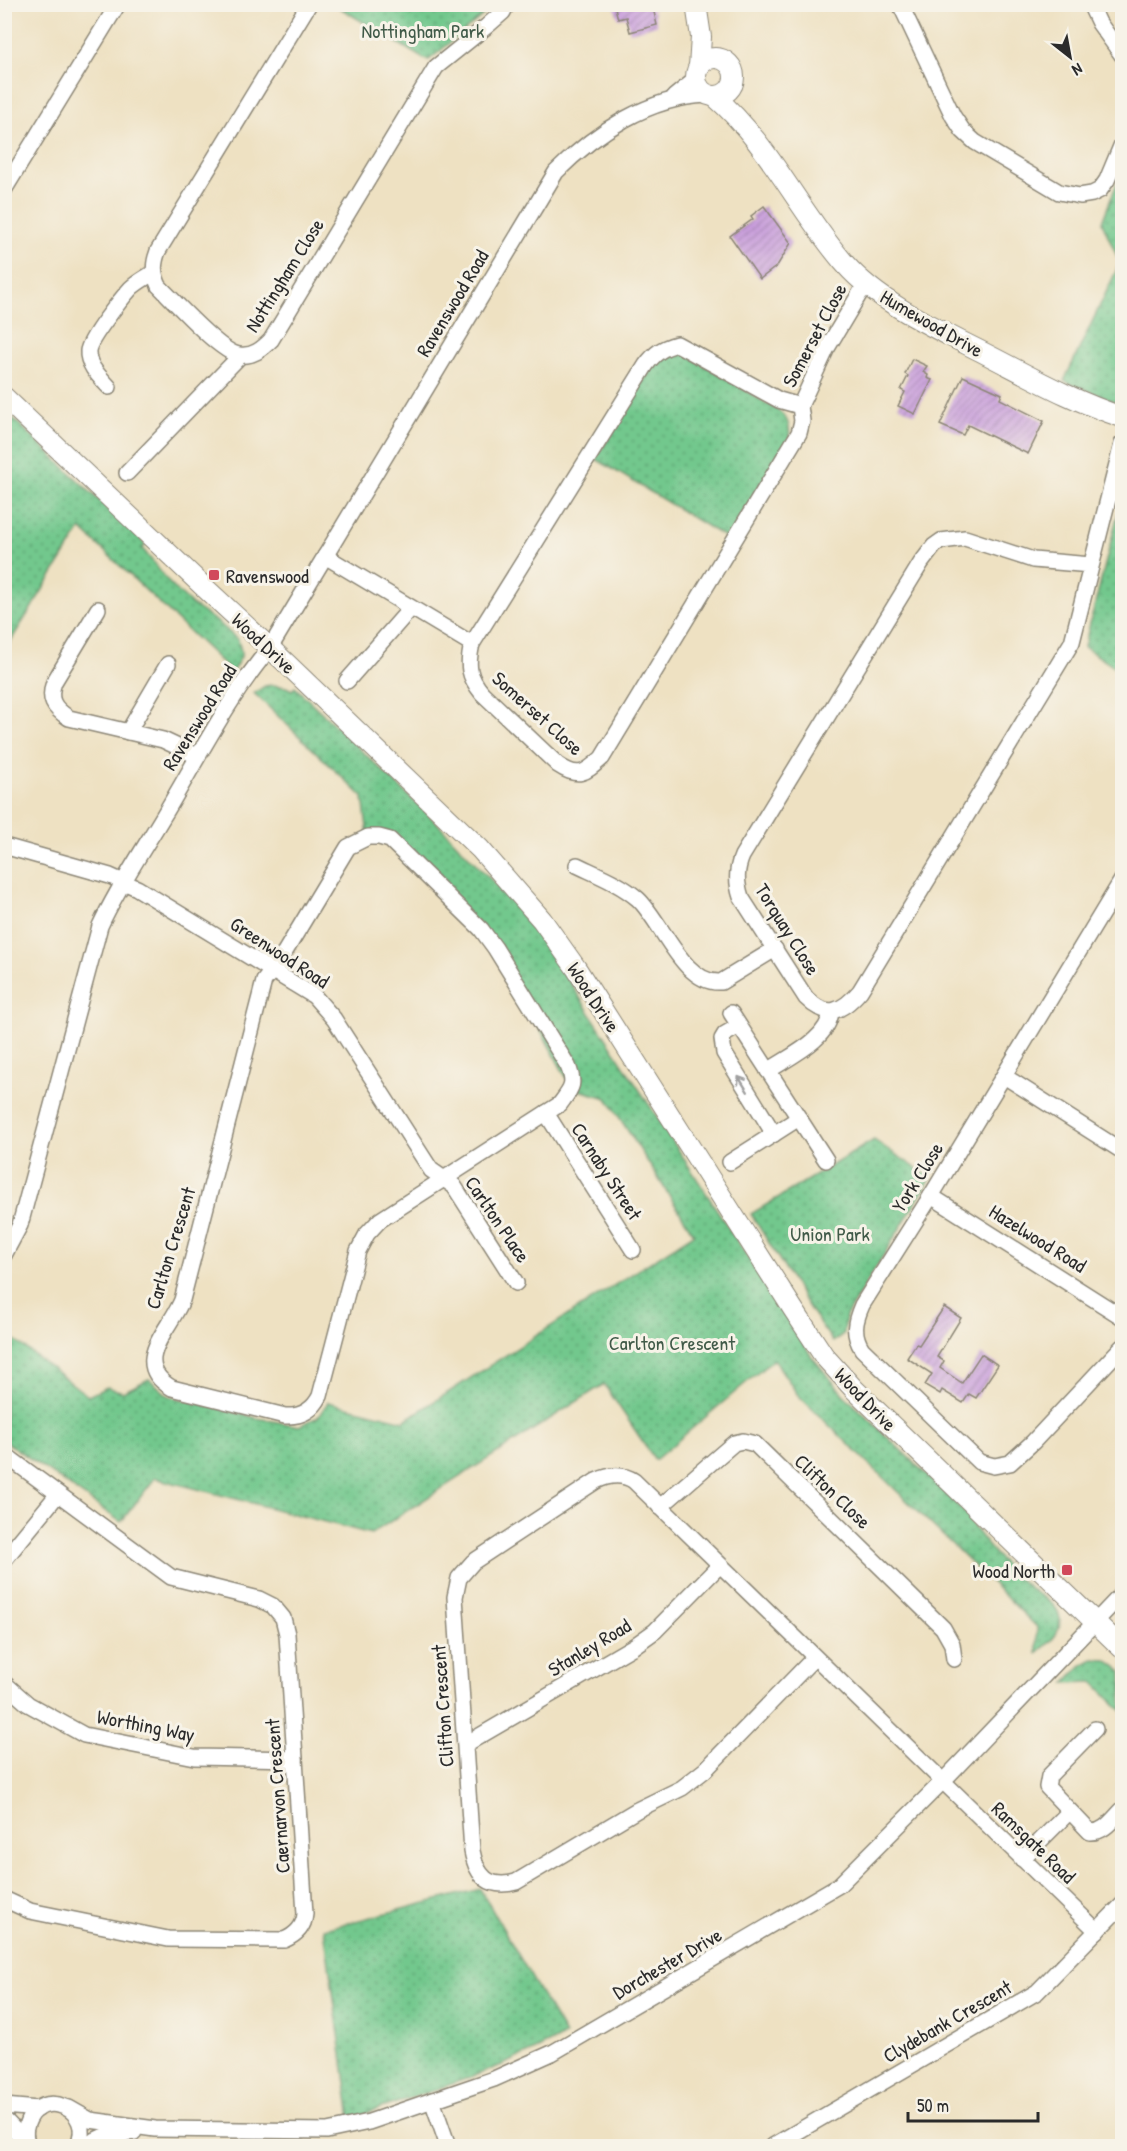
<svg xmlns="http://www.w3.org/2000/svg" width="1127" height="2151" font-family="'Patrick Hand',sans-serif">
  <defs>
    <pattern id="grass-dots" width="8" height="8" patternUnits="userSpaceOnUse" patternTransform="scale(1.5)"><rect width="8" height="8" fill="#72c88d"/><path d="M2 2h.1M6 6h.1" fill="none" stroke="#5ea373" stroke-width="1.8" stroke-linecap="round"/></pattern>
    <pattern id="building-hatch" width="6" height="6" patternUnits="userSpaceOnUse" patternTransform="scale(1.5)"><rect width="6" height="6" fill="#c79bdb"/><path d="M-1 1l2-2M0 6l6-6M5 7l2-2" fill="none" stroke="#a27fb2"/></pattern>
  </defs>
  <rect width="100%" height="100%" fill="#f7f3e8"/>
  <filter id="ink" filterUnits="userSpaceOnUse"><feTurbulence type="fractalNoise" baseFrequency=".0167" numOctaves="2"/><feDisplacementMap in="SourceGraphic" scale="12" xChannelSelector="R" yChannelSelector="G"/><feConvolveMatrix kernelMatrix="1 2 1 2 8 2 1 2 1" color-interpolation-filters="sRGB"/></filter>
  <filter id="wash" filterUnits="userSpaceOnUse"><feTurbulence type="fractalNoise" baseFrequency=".008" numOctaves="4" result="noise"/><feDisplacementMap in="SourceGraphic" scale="24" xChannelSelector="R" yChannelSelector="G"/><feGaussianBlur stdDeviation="1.35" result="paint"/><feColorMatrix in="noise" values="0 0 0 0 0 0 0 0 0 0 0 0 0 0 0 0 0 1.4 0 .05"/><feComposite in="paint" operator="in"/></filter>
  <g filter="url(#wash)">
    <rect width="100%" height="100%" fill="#eee1c2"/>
    <g fill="url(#grass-dots)" stroke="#4e7a5c" stroke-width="1.5">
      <path d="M335,5H495L429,60L424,59Z"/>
      <path d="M1122,170V404L1064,381L1120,263L1102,222Z"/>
      <path d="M673,352L686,354L779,411C788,418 791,426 789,438L728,539L596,459L656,360Z"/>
      <path d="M4,410L146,545L142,548L170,584L192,605L219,623L238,640L241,651V657L232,672L81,529L5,650Z"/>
      <path d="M1122,498V672L1084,647Z"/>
      <path d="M272,685L286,687L292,690L295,687L442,828L513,903L564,973L812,1357L843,1394L972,1519L969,1521C989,1549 1009,1573 1036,1593C1045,1599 1056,1604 1059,1615C1064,1632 1049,1643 1037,1653V1627L798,1395L774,1359L655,1460L604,1384L371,1534L155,1478L121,1522L5,1441L4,1332L88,1396L107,1387L123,1392L149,1379L169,1396L257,1418L299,1426L318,1417L328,1402L404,1421L694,1234L607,1098L572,1088L496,947L390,838L368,835L363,797L254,693L265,686Z"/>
      <path d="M874,1140L931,1178L846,1316L844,1333L833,1342L811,1311L751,1214Z"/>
      <path d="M1093,1659L1107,1660L1122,1671V1711L1093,1682L1065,1683L1081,1666Z"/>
      <path d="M480,1889L565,2035C498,2072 424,2093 351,2118L324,1929Z"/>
    </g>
    <g id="blocks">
      <g fill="url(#building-hatch)">
        <path d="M614,4H655L656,8L651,10L654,12L657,25L630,32L626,17L618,19Z"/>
        <path d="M764,206L791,243L777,266L760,279L730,236L753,219L751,216Z"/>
        <path d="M912,359L927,366L923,372L928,375L927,378L932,380L915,414L898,406L905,392L901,390L908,376L905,374Z"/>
        <path d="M963,376L1002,394L1000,399L1044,421L1028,454L968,425L963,435L940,425Z"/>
        <path d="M944,1307L961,1318L937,1357L944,1361L940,1368L962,1383L981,1354L998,1365L976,1398L969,1394L963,1403L942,1390L940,1394L925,1385L932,1374L907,1358L916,1344L919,1345Z"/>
      </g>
    </g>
  </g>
  <g filter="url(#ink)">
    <use href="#blocks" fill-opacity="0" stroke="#8c8676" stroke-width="1.5"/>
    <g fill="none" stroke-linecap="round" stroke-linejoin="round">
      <g stroke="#8c8676" stroke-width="18">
        <g id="minor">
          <path d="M309,4L158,251C153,264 153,273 159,286C174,301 221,353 239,355C253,357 262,349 271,340L436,67L487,26L503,12L507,4"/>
          <path d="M900,4L953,116L963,131L975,142L1059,192L1080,196L1092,194L1100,190L1107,180L1122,144"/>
          <path d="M1090,4L1099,23L1122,55"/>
          <path d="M674,97L696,79"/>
          <path d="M4,190L118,4"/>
          <path d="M109,387C100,377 87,365 88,351C89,339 122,298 131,288C137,282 147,277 154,272"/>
          <path d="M800,406L779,400L677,344C662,348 655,353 646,365L472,644C467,665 468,676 482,693L558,765C579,779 585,773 602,758L799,433L802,421L800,406L826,350L866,283"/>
          <path d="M127,473L240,356"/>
          <path d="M325,556L472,644"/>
          <path d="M1091,565L1033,560L965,538L941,541L934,546L921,563L742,856C736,870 736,882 741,897L806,998C827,1019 842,1012 860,991L1072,642L1122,444"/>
          <path d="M98,609L54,682C48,699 53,708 69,718L163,740L197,756"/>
          <path d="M347,681L411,608"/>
          <path d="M128,732L168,664"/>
          <path d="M368,837H379L390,840L481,929L495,948L568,1066C576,1085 571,1089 560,1104L380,1220L367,1234L358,1251L320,1396C313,1410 301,1417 285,1416L172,1388C129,1363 170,1330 182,1300L264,981L280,960L348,847Z"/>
          <path d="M4,846L110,876L137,888L314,996L334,1019L431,1170L454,1186L516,1283"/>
          <path d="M577,865C598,875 621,884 638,899C662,921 683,985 721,982L775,949"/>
          <path d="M1122,880L931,1196L862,1305C855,1321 852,1333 862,1349L979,1462L994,1466L1010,1463L1033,1442L1122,1347"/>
          <path d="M731,1013L826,1160"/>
          <path d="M739,1026L725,1034L722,1039L724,1053L774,1134"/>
          <path d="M768,1071C790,1056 828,1040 831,1012"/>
          <path d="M1004,1076L1122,1151"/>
          <path d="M546,1113L633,1250"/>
          <path d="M730,1162L799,1118"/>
          <path d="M931,1196L1122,1317"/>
          <path d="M4,1255L20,1225L100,926C118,887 142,852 164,815C197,760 229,696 270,648L556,172C596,132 649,97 707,95"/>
          <path d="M4,1454L171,1577L259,1599L273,1606L283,1618L287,1634L305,1914C304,1927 296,1935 284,1940L168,1939L30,1911L4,1899"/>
          <path d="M660,1507L734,1443L743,1441L755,1444L943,1628L952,1644L954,1659"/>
          <path d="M4,1560L58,1494"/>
          <path d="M814,1658L705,1770L682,1788L637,1810L516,1882C489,1889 477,1877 472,1851L455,1597L459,1578L473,1562L596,1481C609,1475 622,1473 634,1481L1097,1931"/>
          <path d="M4,1683L28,1704L84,1735L194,1757L295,1759"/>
          <path d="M1095,1729L1049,1776L1047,1787L1090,1832C1104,1833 1113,1819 1122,1810"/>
          <path d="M466,1744L634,1646L655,1631L719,1566"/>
          <path d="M1022,1859L1069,1812"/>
          <path d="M432,2100L448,2146"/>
          <path d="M4,2106L38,2109"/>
          <path d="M69,2108L90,2120L155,2129L327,2131L369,2122L494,2079L552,2053L839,1885L942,1782L1122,1594"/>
          <path d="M4,2119L26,2142"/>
          <path d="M29,2146C25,2139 24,2132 27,2124C40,2085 97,2110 77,2146"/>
          <path d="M83,2146L102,2137L134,2132"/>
          <path d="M773,2146L1037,1992L1122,1905"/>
        </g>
      </g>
      <g stroke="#8c8676" stroke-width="22">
        <g id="tertiary">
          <path d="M696,4L701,37L699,67"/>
          <circle cx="715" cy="77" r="19"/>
          <path d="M714,96C769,143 798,210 845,264C880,304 939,330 986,354C1031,377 1075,402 1122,417"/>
          <path d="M4,397L204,587L286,663L480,849L542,920L576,968L793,1309L824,1356L854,1389L1122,1648"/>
        </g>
      </g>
      <use href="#minor" stroke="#fff" stroke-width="15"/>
      <use href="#tertiary" stroke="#fff" stroke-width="20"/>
    </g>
    <defs><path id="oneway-shaft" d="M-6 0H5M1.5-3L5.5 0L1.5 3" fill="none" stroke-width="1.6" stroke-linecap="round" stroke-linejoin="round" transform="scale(1.5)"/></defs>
    <use stroke="#a0a0a0" href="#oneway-shaft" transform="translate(743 1084) rotate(-122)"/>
  </g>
  <g fill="#d1495b" stroke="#f7f3e8" stroke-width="2">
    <rect x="208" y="569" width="12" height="12" rx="3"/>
    <rect x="1061" y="1564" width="12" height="12" rx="3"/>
  </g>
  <g text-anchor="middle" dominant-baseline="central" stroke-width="6" stroke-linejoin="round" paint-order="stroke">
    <g font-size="20" fill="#405a48" stroke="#f7f3e8">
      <text x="423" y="30">Nottingham Park</text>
      <text x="830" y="1233">Union Park</text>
      <text x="672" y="1342">Carlton Crescent</text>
    </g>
    <g font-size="20" fill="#2b2b2b" stroke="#f7f3e8">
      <text transform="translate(284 275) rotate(-58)">Nottingham Close</text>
      <text transform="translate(452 303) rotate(-59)">Ravenswood Road</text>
      <text transform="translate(932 323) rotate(30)">Humewood Drive</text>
      <text transform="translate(814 335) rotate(-62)">Somerset Close</text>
      <text transform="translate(264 643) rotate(43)">Wood Drive</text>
      <text transform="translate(538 713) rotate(42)">Somerset Close</text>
      <text transform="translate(199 717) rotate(-58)">Ravenswood Road</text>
      <text transform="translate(788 929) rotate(58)">Torquay Close</text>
      <text transform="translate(280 952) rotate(33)">Greenwood Road</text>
      <text transform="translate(594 997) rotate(57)">Wood Drive</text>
      <text transform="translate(607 1171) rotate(57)">Carnaby Street</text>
      <text transform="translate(917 1177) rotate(-58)">York Close</text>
      <text transform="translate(498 1219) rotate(56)">Carlton Place</text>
      <text transform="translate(1038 1238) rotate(32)">Hazelwood Road</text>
      <text transform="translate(170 1248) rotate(-73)">Carlton Crescent</text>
      <text transform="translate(866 1399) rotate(46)">Wood Drive</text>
      <text transform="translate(833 1491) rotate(44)">Clifton Close</text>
      <text transform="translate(589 1647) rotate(-31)">Stanley Road</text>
      <text transform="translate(442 1706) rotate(-94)">Clifton Crescent</text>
      <text transform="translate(146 1725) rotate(11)">Worthing Way</text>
      <text transform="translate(277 1796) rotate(-94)">Caernarvon Crescent</text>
      <text transform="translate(1034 1842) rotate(44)">Ramsgate Road</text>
      <text transform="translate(667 1963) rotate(-30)">Dorchester Drive</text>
      <text transform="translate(947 2021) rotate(-30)">Clydebank Crescent</text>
    </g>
    <g font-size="20" fill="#2b2b2b" stroke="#f7f3e8" text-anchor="start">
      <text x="226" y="575">Ravenswood</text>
      <text x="1055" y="1570" text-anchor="end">Wood North</text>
    </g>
  </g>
  <rect width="1127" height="2151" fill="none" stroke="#f7f3e8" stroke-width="24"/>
  <g transform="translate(1070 57) rotate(149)" stroke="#f7f3e8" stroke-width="4.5" paint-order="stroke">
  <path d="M0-4.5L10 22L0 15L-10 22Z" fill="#2b2b2b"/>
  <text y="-9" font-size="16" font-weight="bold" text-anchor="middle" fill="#2b2b2b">N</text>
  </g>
  <path d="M908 2112v9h130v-9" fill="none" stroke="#2b2b2b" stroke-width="3"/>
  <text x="917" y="2112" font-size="18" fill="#2b2b2b" stroke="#f7f3e8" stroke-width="4.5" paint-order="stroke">50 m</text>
</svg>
